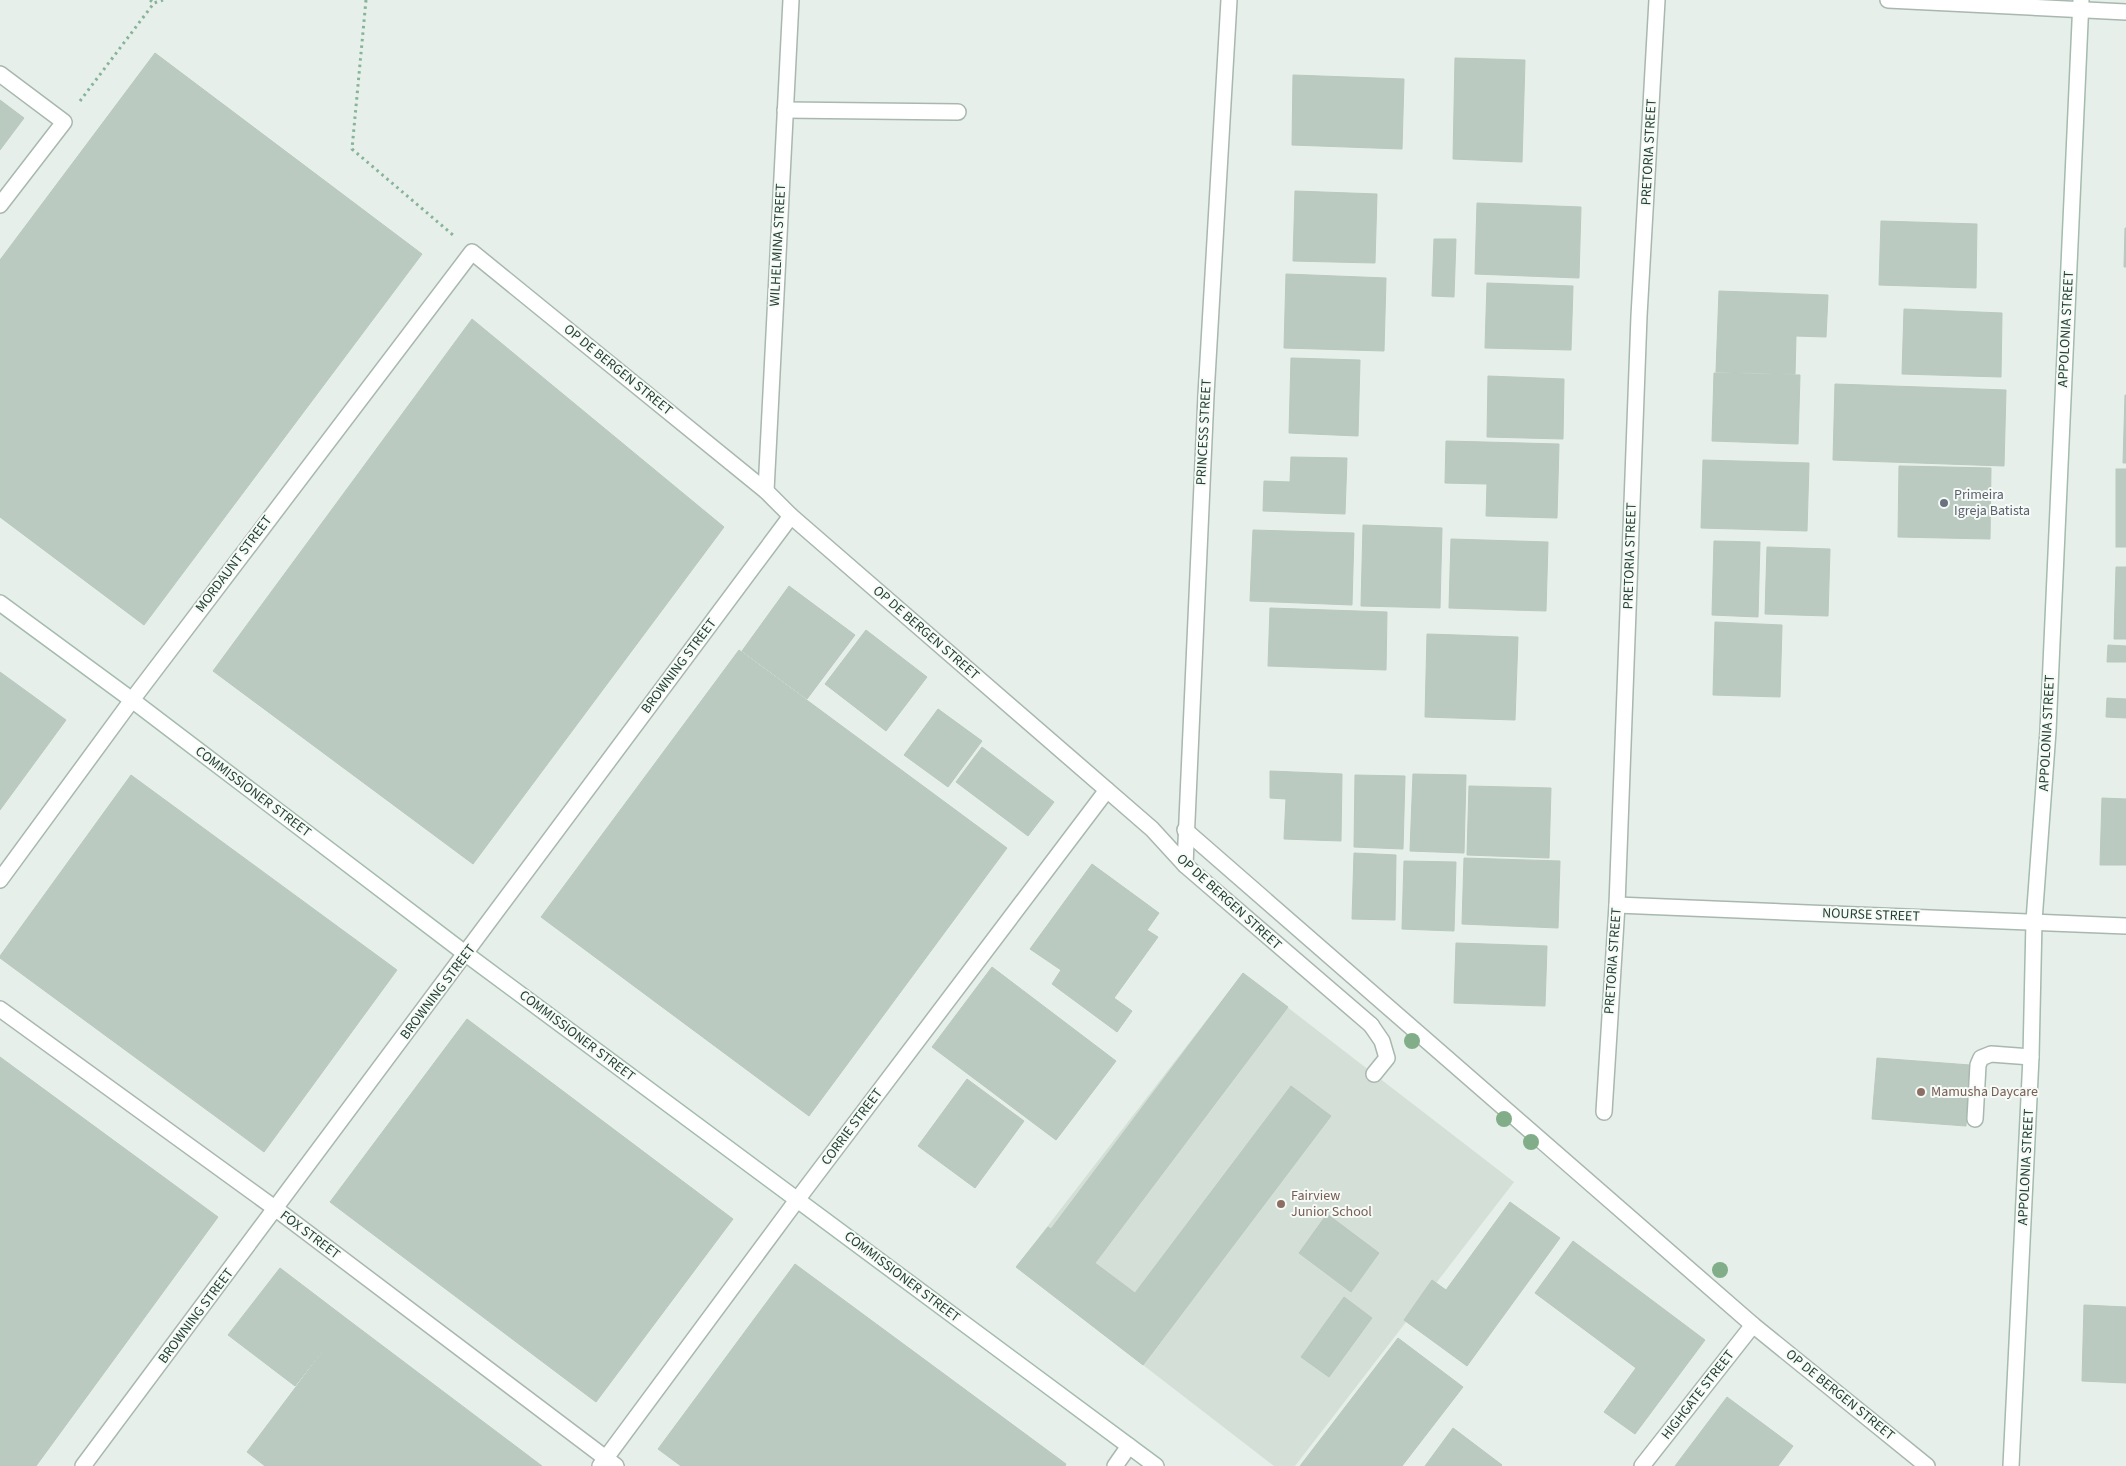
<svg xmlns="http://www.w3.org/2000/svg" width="2126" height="1466" font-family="'Source Sans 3',sans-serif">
  <rect width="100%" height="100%" fill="#e6efe9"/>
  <path fill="#d4dfd7" d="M1243,973L1514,1182L1295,1466H1274L1016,1267Z"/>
  <g fill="#bbcac1" stroke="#b8c9be">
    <path d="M155,53L422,254L144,625L0,517V260Z"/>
    <path d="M1455,58L1525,60L1522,162L1453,159Z"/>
    <path d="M1293,75L1404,79L1402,149L1292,145Z"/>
    <path d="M0,100L24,118L0,150Z"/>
    <path d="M1295,191L1377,194L1375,263L1293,261Z"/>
    <path d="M1477,203L1581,207L1579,278L1475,274Z"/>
    <path d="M1881,221L1977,224L1976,288L1879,285Z"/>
    <path d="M2125,228H2126V267H2124Z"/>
    <path d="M1434,239H1456L1454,297L1432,296Z"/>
    <path d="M1286,274L1386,278L1384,351L1284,348Z"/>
    <path d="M1487,283L1573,286L1571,350L1485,348Z"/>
    <path d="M1719,291L1828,295L1826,337L1796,336L1795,374L1716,372Z"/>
    <path d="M1904,309L2002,313L2001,377L1902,374Z"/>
    <path d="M472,319L724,527L473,864L213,671Z"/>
    <path d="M1291,358L1360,360L1358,436L1289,433Z"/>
    <path d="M1714,373L1800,375L1798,444L1712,441Z"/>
    <path d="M1488,376L1564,379L1563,439L1487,437Z"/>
    <path d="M1835,384L2006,390L2004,466L1833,460Z"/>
    <path d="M2125,395H2126V463H2123Z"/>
    <path d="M1446,441L1559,444L1557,518L1486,516L1487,484L1445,483Z"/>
    <path d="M1291,457L1347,458L1345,514L1263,511L1264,481L1290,482Z"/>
    <path d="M1703,460L1809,463L1807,531L1701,528Z"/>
    <path d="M1899,466L1991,468L1990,539L1898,537Z"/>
    <rect x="2116" y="469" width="10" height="78"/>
    <path d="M1363,525L1442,528L1440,608L1361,606Z"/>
    <path d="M1253,530L1354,533L1352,605L1250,601Z"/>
    <path d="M1451,539L1548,542L1546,611L1449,608Z"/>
    <path d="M1714,541L1760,542L1758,617L1712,615Z"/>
    <path d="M1767,547L1830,549L1828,616L1765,614Z"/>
    <path d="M2116,567H2126V639H2114Z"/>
    <path d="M789,586L855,635L807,699L742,651Z"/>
    <path d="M1270,608L1387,612L1386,670L1268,666Z"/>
    <path d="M1715,622L1782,625L1780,697L1713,695Z"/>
    <path d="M866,630L927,677L886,731L825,684Z"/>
    <path d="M1427,634L1518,637L1515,720L1425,717Z"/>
    <path d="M2108,645L2126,646V662H2107Z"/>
    <path d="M739,650L1007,848L809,1116L541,917Z"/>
    <path d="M0,672L66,720L0,810Z"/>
    <path d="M2107,698L2126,699V718L2106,717Z"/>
    <path d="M938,709L982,741L948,787L904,755Z"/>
    <path d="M982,747L1054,802L1028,836L956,782Z"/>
    <path d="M1270,771L1342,774L1341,841L1284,839L1286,799L1270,798Z"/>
    <path d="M1413,774L1466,775L1464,853L1410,851Z"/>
    <path d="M131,775L397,970L264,1152L0,958V956Z"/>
    <path d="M1355,775L1405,776L1403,849L1354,847Z"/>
    <path d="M1469,786L1551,788L1549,858L1467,855Z"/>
    <path d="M2102,798L2126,799V865H2100Z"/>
    <path d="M1354,853L1396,855L1395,920L1352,919Z"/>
    <path d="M1464,858L1560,861L1558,928L1462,924Z"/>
    <path d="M1404,861L1456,862L1454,931L1402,929Z"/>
    <path d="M1092,864L1159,913L1147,930L1158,937L1114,998L1132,1011L1117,1032L1052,984L1061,970L1030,949Z"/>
    <path d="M1456,943L1547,946L1545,1006L1454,1003Z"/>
    <path d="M992,967L1116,1061L1056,1140L932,1047Z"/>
    <path d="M1243,973L1288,1007L1095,1263L1135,1293L1291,1086L1331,1116L1143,1365L1016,1267L1048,1227L1051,1229Z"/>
    <path d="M467,1019L733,1219L596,1402L330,1202Z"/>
    <path d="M0,1057L218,1217L36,1466H0Z"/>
    <path d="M1877,1058L1970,1065L1966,1126L1872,1119Z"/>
    <path d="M967,1079L1024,1121L975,1188L918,1146Z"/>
    <path d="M1510,1202L1560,1238L1467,1366L1404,1320L1432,1280L1446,1290Z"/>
    <path d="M1327,1214L1379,1253L1351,1292L1299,1253Z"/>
    <path d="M1573,1241L1705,1340L1635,1434L1604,1412L1636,1368L1535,1293Z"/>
    <path d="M795,1264L1066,1464L1065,1466H681L658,1449Z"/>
    <path d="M280,1268L347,1319L295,1386L228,1335Z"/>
    <path d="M1344,1297L1372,1318L1329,1377L1301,1357Z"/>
    <path d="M2084,1305L2126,1307V1383L2082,1381Z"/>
    <path d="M347,1319L542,1466H265L247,1452Z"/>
    <path d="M1398,1338L1463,1387L1402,1466H1300Z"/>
    <path d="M1727,1397L1793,1446L1778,1466H1675Z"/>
    <path d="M1453,1428L1502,1465L1501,1466H1425Z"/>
  </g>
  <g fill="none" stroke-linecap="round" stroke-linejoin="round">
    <g stroke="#a8b8af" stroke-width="18">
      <g id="lane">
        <path d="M785,110L958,112"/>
        <path d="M1371,1025L1382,1041L1387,1058L1374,1074"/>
        <path d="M1975,1119L1978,1065L1981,1058L1991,1054L2031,1057"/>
      </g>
    </g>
    <g stroke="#a8b8af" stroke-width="18">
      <g id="street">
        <path d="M1888,0L2126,12"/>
        <path d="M0,74L64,122L0,205"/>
        <path d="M766,491L791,0"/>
        <path d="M1185,830L1753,1325L1927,1466"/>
        <path d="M1185,865L1206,395L1229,0"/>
        <path d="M0,880L132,700L472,252L766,491L791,516L1152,829L1185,865L1371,1025"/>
        <path d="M1617,905L2126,926"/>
        <path d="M0,1009L276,1209L616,1466"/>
        <path d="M1604,1112L1617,905L1639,316L1657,0"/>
        <path d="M83,1466L791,516"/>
        <path d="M600,1466L797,1200L1107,790"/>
        <path d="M1115,1466L1129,1446"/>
        <path d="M1642,1466L1753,1325"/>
      </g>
    </g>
    <g stroke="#a4bbae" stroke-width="18">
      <g id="secondary">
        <path d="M0,603L132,700L466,954L1156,1466"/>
        <path d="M2011,1466L2031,1057L2034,921L2048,731L2081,0"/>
      </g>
    </g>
    <g stroke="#86b39a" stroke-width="3" stroke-dasharray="2.5 4" stroke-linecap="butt">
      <path d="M150,0L154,3"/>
      <path d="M366,0L352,149L453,235"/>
      <path d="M80,101L154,3L163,0"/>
    </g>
    <use href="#lane" stroke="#fff" stroke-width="15"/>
    <use href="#street" stroke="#fff" stroke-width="15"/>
    <use href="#secondary" stroke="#fff" stroke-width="15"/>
  </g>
  <g fill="#81ae88">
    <circle cx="1412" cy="1041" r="8"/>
    <circle cx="1504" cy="1119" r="8"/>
    <circle cx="1531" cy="1142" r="8"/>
    <circle cx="1720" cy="1270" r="8"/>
  </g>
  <circle fill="#6b7280" stroke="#f7fbf8" stroke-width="2" cx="1944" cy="503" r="5"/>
  <g fill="#8d6e63" stroke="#f7fbf8" stroke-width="2">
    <circle cx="1921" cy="1092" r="5"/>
    <circle cx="1281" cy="1204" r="5"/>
  </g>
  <g text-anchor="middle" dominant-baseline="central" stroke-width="4" stroke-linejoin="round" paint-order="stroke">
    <g font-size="14" fill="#244233" stroke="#f7fbf8">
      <text transform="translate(1649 152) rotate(-87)">PRETORIA STREET</text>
      <text transform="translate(778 245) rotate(-87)">WILHELMINA STREET</text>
      <text transform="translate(2066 329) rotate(-87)">APPOLONIA STREET</text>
      <text transform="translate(618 370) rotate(39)">OP DE BERGEN STREET</text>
      <text transform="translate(1204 432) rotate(-87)">PRINCESS STREET</text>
      <text transform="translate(1630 556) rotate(-88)">PRETORIA STREET</text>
      <text transform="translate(234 564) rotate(-53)">MORDAUNT STREET</text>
      <text transform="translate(926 633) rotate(41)">OP DE BERGEN STREET</text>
      <text transform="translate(679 666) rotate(-53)">BROWNING STREET</text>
      <text transform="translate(2047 733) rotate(-87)">APPOLONIA STREET</text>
      <text transform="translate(253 792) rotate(37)">COMMISSIONER STREET</text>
      <text transform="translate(1229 902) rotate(42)">OP DE BERGEN STREET</text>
      <text transform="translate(1871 915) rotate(2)">NOURSE STREET</text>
      <text transform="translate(1613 961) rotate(-86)">PRETORIA STREET</text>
      <text transform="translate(438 992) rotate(-53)">BROWNING STREET</text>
      <text transform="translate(577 1036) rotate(37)">COMMISSIONER STREET</text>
      <text transform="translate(852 1127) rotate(-53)">CORRIE STREET</text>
      <text transform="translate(2026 1167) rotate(-87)">APPOLONIA STREET</text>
      <text transform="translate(310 1235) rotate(37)">FOX STREET</text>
      <text transform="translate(902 1277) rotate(37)">COMMISSIONER STREET</text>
      <text transform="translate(196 1316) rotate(-53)">BROWNING STREET</text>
      <text transform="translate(1698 1395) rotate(-52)">HIGHGATE STREET</text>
      <text transform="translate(1840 1395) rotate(39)">OP DE BERGEN STREET</text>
    </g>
    <g font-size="14" fill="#5b616d" stroke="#f7fbf8" text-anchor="start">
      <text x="1954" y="495">Primeira<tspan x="1954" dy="16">Igreja Batista</tspan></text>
    </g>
    <g font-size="14" fill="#785e54" stroke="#f7fbf8" text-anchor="start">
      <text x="1931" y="1092">Mamusha Daycare</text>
      <text x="1291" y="1196">Fairview<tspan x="1291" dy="16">Junior School</tspan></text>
    </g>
  </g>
</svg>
